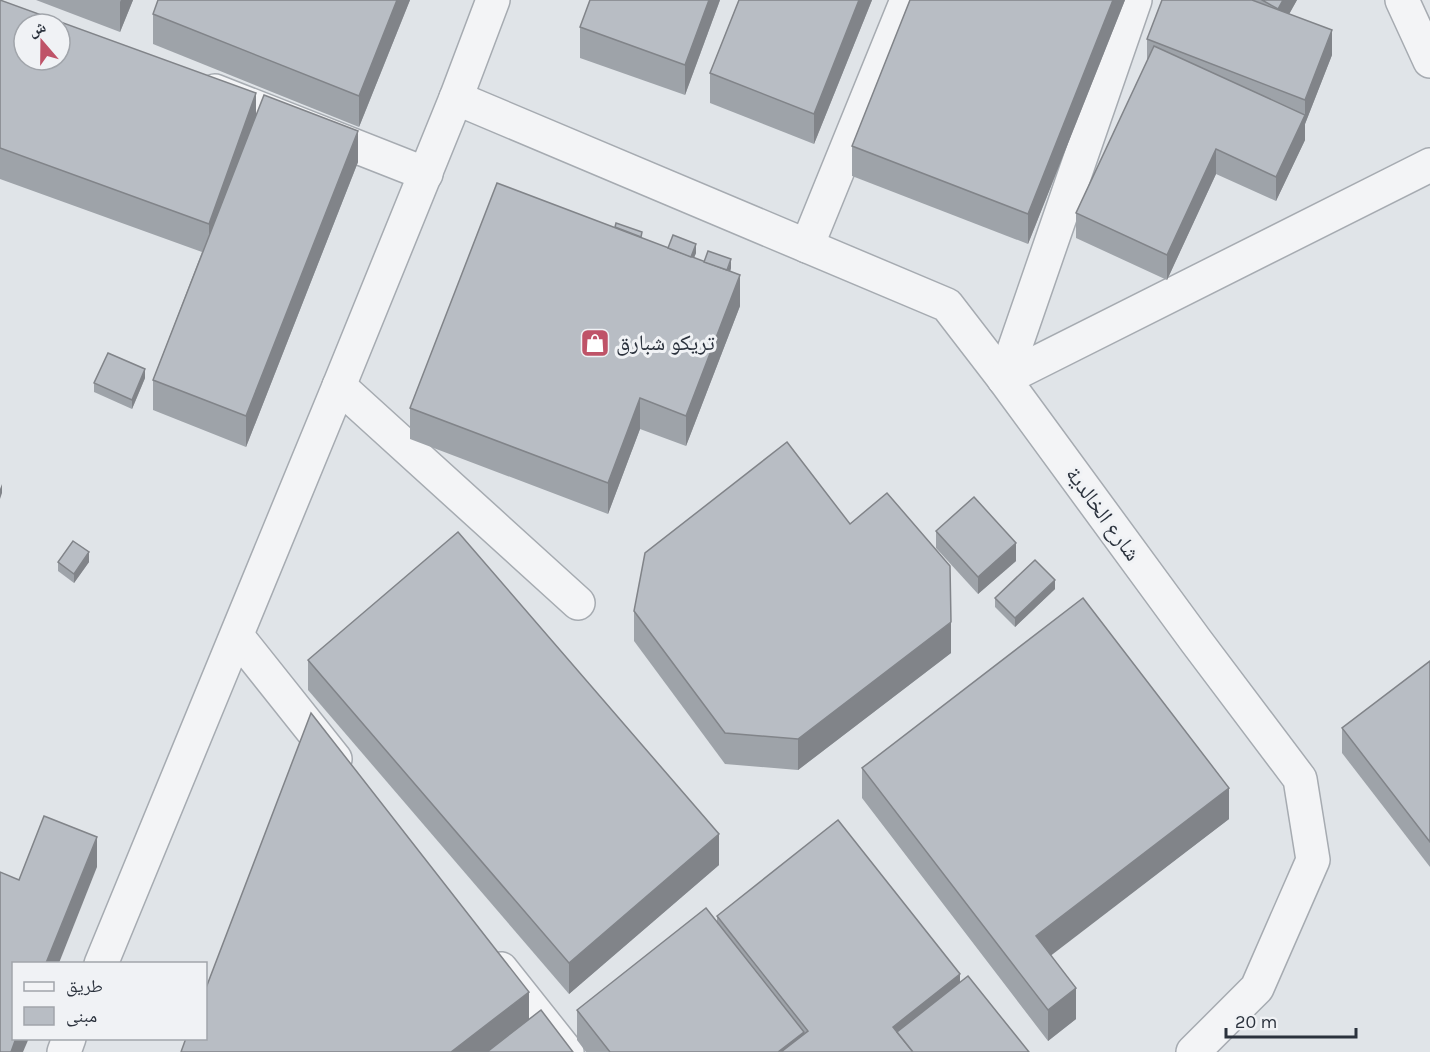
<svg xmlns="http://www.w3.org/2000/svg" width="1430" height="1052" font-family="Karla,'Noto Naskh Arabic',sans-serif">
  <rect width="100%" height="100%" fill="#e0e4e8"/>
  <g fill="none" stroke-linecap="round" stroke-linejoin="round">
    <g stroke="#a6abb1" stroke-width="36">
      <g id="minor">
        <path d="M215,91L426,174"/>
        <path d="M456,98L947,305L1004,379"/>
        <path d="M807,246L907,0"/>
        <path d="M1004,379L1135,0"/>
        <path d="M339,386L578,603"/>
        <path d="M237,636L335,759"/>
        <path d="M101,964L339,386L456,98L493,0"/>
        <path d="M501,969L567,1052"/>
        <path d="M64,1052L69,1038"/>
      </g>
    </g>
    <g stroke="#a6abb1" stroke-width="36">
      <g id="tertiary">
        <path d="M1402,0L1430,61"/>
        <path d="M1193,1052L1257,988L1313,860L1300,779L1196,641L1004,379L1430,165"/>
      </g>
    </g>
    <use href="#minor" stroke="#f3f4f6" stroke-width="33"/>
    <use href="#tertiary" stroke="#f3f4f6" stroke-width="33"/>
  </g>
  <g fill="#9ea3a9">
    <path d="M0,0L256,115L358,162L246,447L153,410V380L202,252L0,179Z"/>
    <path d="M36,0H133L120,32Z"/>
    <path d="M158,0H410L359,127L153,44V14Z"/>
    <path d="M720,0L685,95L580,58V27Z"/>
    <path d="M739,0H872L814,144L710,103V73Z"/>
    <path d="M910,0H1125L1028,244L852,176V146Z"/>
    <path d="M1162,0H1297L1289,14L1332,55L1305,124V140L1276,201L1216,174L1167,280L1076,238V213L1147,61V39Z"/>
    <path d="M642,238L668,248L696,253L694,258L704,262L731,268L730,272L740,306L686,446L640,429L608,514L410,439V408Z"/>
    <path d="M145,378L132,409L94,392V383Z"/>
    <path d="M850,524L951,653L798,770L725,764L634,641V611Z"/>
    <path d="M936,531L1016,561L978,594L936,548Z"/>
    <path d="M58,562H89L74,583L58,571Z"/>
    <path d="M1055,589L1015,627L995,607V598Z"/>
    <path d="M308,660L719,865L569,994L308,690Z"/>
    <path d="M1430,661V867L1342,753V728Z"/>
    <path d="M862,768L1229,819L1050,955L1076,1019L1048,1041L862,798Z"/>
    <path d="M717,916L960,982L1029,1052H586L577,1040V1010L717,922Z"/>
  </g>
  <g fill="#818489">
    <path d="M121,0H133L120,32V2Z"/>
    <path d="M397,0H410L359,127V96Z"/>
    <path d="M709,0H720L685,95V65Z"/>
    <path d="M859,0H872L814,144V114Z"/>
    <path d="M1113,0H1125L1028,244V214Z"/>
    <path d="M1283,0H1297L1278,34V9Z"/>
    <path d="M1332,30V55L1305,124V140L1276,201V177L1305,115V100Z"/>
    <path d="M256,93V124L209,255V224Z"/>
    <path d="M358,131V162L246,447V416Z"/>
    <path d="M1216,149V174L1167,280V255Z"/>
    <path d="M696,244V253L687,274V265Z"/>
    <path d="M731,259V268L724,290V281Z"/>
    <path d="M740,275V306L686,446V416Z"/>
    <path d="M145,369V378L132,409V400Z"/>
    <path d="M640,398V429L608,514V483Z"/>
    <path d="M2,484V493L0,499V489Z"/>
    <path d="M1016,543V561L978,594V577Z"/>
    <path d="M89,552V562L74,583V574Z"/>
    <path d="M1055,580V589L1015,627V618Z"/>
    <path d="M951,622V653L798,770V739Z"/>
    <path d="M1229,788V819L1036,967V936Z"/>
    <path d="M719,834V865L569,994V963Z"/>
    <path d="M97,837V867L59,963H46Z"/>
    <path d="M960,974V1004L896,1033L893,1027Z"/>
    <path d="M1076,988V1019L1048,1041V1010Z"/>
    <path d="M529,992V1022L490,1052H451Z"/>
    <path d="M804,1032V1052H778Z"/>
    <path d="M16,1038H29L23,1052H11Z"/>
  </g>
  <g fill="#b8bdc4" stroke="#818489" stroke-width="1.5" fill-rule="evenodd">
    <path d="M0,0L256,93L209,224L0,148ZM24,24H60V60H24Z"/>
    <path d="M158,0H397L359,96L153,14Z"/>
    <path d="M590,0H709L685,65L580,27Z"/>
    <path d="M739,0H859L814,114L710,73Z"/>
    <path d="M910,0H1113L1028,214L852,146Z"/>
    <path d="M1162,0H1252L1332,30L1305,100L1147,39Z"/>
    <path d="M1262,0H1283L1278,9Z"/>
    <path d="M1154,46L1305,115L1276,177L1216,149L1167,255L1076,213Z"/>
    <path d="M264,95L358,131L246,416L153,380Z"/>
    <path d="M497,183L740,275L686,416L640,398L608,483L410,408Z"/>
    <path d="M616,223L642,232L641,237L615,227Z"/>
    <path d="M673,235L696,244L691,257L668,248Z"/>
    <path d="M708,251L731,259L727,270L704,262Z"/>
    <path d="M108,353L145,369L132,400L94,383Z"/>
    <path d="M787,442L850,524L887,493L950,566L951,622L798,739L725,733L634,611L645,553Z"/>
    <path d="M974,497L1016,543L978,577L936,531Z"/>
    <path d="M458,532L719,834L569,963L308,660Z"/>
    <path d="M73,541L89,552L74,574L58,562Z"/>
    <path d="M1035,560L1055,580L1015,618L995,598Z"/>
    <path d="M1083,598L1229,788L1036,936L1076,988L1048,1010L862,768Z"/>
    <path d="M1430,661V842L1342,728Z"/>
    <path d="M311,713L529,992L451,1052H181L186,1038H206V988Z"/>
    <path d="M44,816L97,837L46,963H14V1038H16L11,1052H0V872L19,880Z"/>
    <path d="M838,820L960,974L893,1027L913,1052H781L808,1031L717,916Z"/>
    <path d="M706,908L804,1032L778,1052H610L577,1010Z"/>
    <path d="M968,976L1029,1052H913L897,1032Z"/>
    <path d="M541,1010L573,1052H487Z"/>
  </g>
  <defs>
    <g id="shop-square" transform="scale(1.5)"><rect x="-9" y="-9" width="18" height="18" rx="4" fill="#bf5368" stroke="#f0f2f5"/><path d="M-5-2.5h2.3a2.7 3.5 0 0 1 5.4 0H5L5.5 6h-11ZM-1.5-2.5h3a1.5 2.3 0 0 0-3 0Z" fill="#fff"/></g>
  </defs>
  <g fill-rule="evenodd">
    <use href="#shop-square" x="595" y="343"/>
  </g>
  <g text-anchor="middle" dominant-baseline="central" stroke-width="6" stroke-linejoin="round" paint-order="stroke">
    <g font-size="22" fill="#2b323d" stroke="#f0f2f5" text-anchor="start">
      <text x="616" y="343">تريكو شبارق</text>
    </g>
    <g font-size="22" fill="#2b323d" stroke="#f0f2f5">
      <text transform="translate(1103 514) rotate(54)">شارع الخالدية</text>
    </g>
  </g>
  <rect x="12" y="962" width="195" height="78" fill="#f0f2f5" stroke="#a1a5ab" stroke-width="1.5"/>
  <rect x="24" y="982" width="30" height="9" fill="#f3f4f6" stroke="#a1a5ab" stroke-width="1.5"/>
  <text x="66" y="992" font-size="18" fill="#2b323d">طريق</text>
  <rect x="24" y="1007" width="30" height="18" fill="#b8bdc4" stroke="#a1a5ab" stroke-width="1.5"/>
  <text x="66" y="1022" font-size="18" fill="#2b323d">مبنى</text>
  <g transform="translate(42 42) rotate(340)"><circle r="28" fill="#f0f2f5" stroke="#a1a5ab" stroke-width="1.5"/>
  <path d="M0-4.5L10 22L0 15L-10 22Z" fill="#bf5368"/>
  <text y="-9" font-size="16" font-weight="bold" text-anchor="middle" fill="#2b323d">ش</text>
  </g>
  <path d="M1226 1028v9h130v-9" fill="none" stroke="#2b323d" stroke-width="3"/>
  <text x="1235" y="1028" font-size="18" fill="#2b323d" stroke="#f0f2f5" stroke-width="4.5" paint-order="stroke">20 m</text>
</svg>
